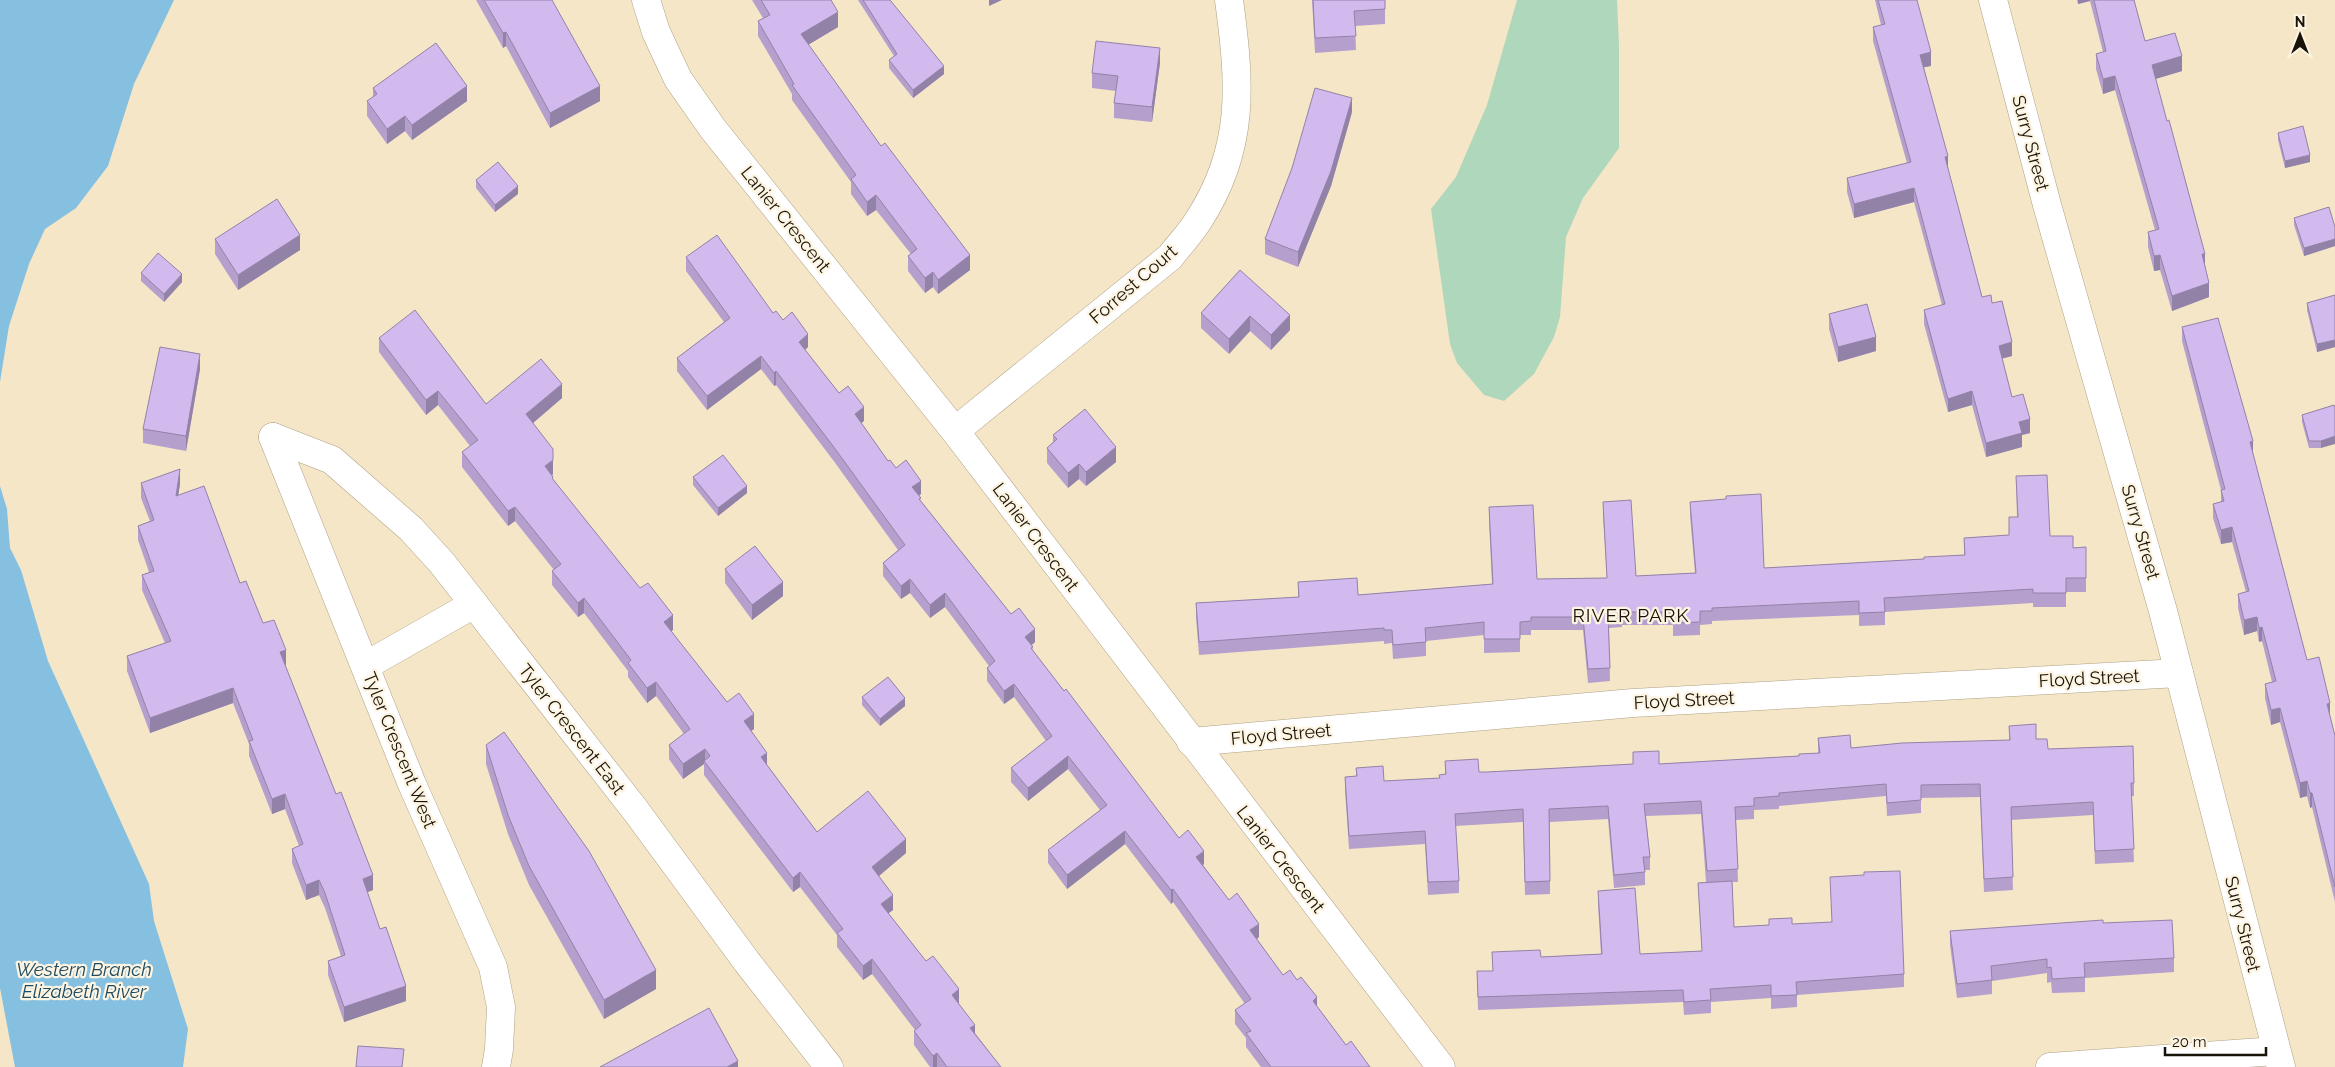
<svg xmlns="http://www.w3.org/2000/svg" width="2335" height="1067" font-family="Raleway,sans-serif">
  <rect width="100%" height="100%" fill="#f5e6c8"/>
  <path fill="#afd7bc" d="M1517,0H1617L1619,46V148L1583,198L1566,237L1560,317L1554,337L1534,374L1504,401L1484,395L1457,363L1450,344L1431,209L1456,177L1487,105Z"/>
  <g fill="#86c0e1">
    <path d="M0,0H174L134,84L108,166L76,208L45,229L29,264L9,326L0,382Z"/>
    <path d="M0,486L7,509L10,548L21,570L48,661L149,884L154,921L188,1029L183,1067H15L0,988Z"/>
  </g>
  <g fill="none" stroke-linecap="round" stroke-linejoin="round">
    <g stroke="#afa185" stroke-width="29">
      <g id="street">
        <path d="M646,0L656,32L678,79L713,129L955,431L1441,1067"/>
        <path d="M1993,0L2047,205L2163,611L2281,1067"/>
        <path d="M955,431L1170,257C1179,245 1190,234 1198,221C1246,148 1240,82 1229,0"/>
        <path d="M273,437L332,460L411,529L442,563L636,811L747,962L829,1067"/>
        <path d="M273,437L412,784L493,967L501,1007L499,1049L496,1067"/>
        <path d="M365,666L474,604"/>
        <path d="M1191,742L1633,703L2179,673"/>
        <path d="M2050,1067L2276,1051"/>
      </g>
    </g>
    <use href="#street" stroke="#fff" stroke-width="28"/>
  </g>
  <g fill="#b5a0cd">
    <path d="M476,0H552L600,101L550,128L506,46L503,48Z"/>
    <path d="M752,0H831L838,27L808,45L970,270L938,294L933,287L925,293L908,271V256L911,254L876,210L867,216L851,194V182L792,100V94L758,36V21L763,18Z"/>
    <path d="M858,0H890L944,74L913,98L889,68V60L894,56Z"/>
    <path d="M1312,0H1385V24L1355,26L1356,50L1315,53Z"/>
    <path d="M1875,0H1917L1931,66L1924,67L1948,170L1982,297L1992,303L2012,356L2002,359L2012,397L2030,433L2022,435V447L1986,457L1972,405L1948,412L1924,324V310L1942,305L1914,202L1854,218L1847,192V178L1907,163L1873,41V27L1881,25Z"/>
    <path d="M2077,0H2134L2145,41L2182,71L2155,79L2205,265L2209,297L2172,311L2160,270L2154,271L2148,247V232L2155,230L2115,90L2103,94L2096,69V54L2103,52L2090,1L2078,4Z"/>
    <path d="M1160,63L1152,122L1114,118V103L1116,91L1092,88V73Z"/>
    <path d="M373,88L467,101L412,140L405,131L387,144L367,116V101L373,97Z"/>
    <path d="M1352,112L1331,186L1298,267L1265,254V239Z"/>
    <path d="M2278,133L2310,162L2285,168L2278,140Z"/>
    <path d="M476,180L518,194L495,212L476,188Z"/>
    <path d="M2294,218L2335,227V246L2304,256L2294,225Z"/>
    <path d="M215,239L300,250L238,290L215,254Z"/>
    <path d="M686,257L783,320L808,347L805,350L839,393L864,421L861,423L888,461L896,468L921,494L919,496L921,501L1011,614L1035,642L1032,645L1033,651L1179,838L1204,864L1203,865L1229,900L1259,937L1257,939L1283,975L1317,1006L1346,1045L1370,1067H1261L1246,1047V1038L1235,1024V1010L1245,1004L1173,902L1171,904L1125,844L1067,889L1048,863V850L1100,810L1068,769L1028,801L1011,782V768L1046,741L1014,697L1004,704L987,681V668L989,666L945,607L930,618L910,593L901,599L883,576V563L898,550L833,460L776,385L774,386L761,369L707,410L677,371V358L724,322L686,271Z"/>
    <path d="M1240,270L1290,330L1271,350L1250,331L1229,354L1201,328V313Z"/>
    <path d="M141,273L182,282L164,302L141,281Z"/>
    <path d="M2335,295V347L2317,352L2307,310V303Z"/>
    <path d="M1829,314L1876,351L1838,362L1829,329Z"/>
    <path d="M2182,327L2253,455L2307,660L2330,717L2335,736V902L2312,807L2310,808L2307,796L2300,798L2280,722L2271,725L2265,698V684L2272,682L2262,641L2259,642L2257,631L2244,635L2238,608V594L2246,592L2232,542L2221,544L2213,518V504L2221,502V490L2182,341Z"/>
    <path d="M379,338L486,404L562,398L533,423L553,474L552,475L553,480L673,630L671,631L727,702L754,729L751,731L767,765L817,832L906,853L878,876L893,910L888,913L959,1004L975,1033L1001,1067H930L914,1045V1031L915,1030L872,974L863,980L837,947V935L800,887L793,892L704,775V764L683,779L669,759V745L684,734L656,696L647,703L628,677V671L584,613L578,617L552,585V571L554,570L515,521L508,526L462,467V452L470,446L438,405L426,415L379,352Z"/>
    <path d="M200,369L186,451L143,443V429Z"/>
    <path d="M2334,405L2321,448H2309L2302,422V415Z"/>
    <path d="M1053,435L1116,462L1086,486L1079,479L1068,488L1047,463V448L1053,442Z"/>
    <path d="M2016,476L2050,536L2073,548L2086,547V592H2066V607H2033V603L1885,612V625L1859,626V615L1712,621V624L1700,625V635L1673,636V625H1622V627L1609,628L1610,681L1588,683L1583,630H1531V635H1520V652L1484,653V635L1426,641V656L1393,659L1392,643L1384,644V641L1199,655L1196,617V603L1298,597V582L1358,595L1492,584L1489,521V507L1537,579L1607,578L1603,516V502L1636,576L1695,573L1690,515V502L1764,568L1924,559L1964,555V538L2009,535L2017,517Z"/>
    <path d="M693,477L747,493L718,516L693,485Z"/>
    <path d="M141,483L180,484L178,495L240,583L286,665H285L373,890L367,892L380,929L406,1001L344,1022L328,975V961L341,956L325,908L319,895L306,900L292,863V849L299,846L285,809L272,814L249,756V744L233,703L150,733L127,671V656L165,643L142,590V575L149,572L138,540V526L150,521L141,498Z"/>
    <path d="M725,569L783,596L752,620L725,583Z"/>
    <path d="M862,697L905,706L880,726L862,705Z"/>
    <path d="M2009,726L2036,739L2048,749L2134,783V796H2131L2134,862L2095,864L2093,815L2011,820L2013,890L1984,892L1980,797L1921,798V813L1887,816L1886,796L1779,806V809L1754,810V819L1736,820L1738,882H1732L1734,927L1792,924L1904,974V987L1797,995V1007L1771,1009V998L1711,1002V1013L1684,1015L1683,1002L1478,1010L1477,971H1493L1492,952L1541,957L1601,954L1598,904V891L1640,954L1702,951L1698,883L1706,882L1701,814L1646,816L1650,857V870H1645V885L1614,888L1608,819L1550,822V894L1525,895L1523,822L1455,826L1459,881V893L1428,895L1425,844L1349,849L1345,790V777L1356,776V768L1384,781L1439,778L1445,774V761L1479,772H1487L1633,764V752L1659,764L1799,756L1818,753V738L1851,748L2009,740Z"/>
    <path d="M486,745L656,989L604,1019L529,885L508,834L486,764Z"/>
    <path d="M2103,923L2174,958V972L2085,978V992L2052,993L2051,982L2047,983V973L1992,981V994L1957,998L1950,945V931Z"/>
  </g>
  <g fill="#9382a7">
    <path d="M989,0H1002L989,6Z"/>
    <path d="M2078,0H2090V1L2078,4Z"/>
    <path d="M838,12V27L801,49V34Z"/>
    <path d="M506,32V46L503,48V33Z"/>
    <path d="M1160,48V63L1152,122V107Z"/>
    <path d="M1931,52V66L1920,68V55Z"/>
    <path d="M2182,56V71L2152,80V65Z"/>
    <path d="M944,66V74L913,98V90Z"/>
    <path d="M2115,76V90L2103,94V79Z"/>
    <path d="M467,86V101L412,140V125Z"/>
    <path d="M600,86V101L550,128V113Z"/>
    <path d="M1352,98V112L1331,186L1298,267V252Z"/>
    <path d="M405,116V131L387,144V129Z"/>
    <path d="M2310,155V162L2285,168V161Z"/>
    <path d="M1948,156V170L1945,157Z"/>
    <path d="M518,186V194L495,212V205Z"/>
    <path d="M1914,188V202L1854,218V204Z"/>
    <path d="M876,195V210L867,216V202Z"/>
    <path d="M300,235V250L238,290V275Z"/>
    <path d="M2335,239V246L2304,256V248Z"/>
    <path d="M2202,254H2205V268Z"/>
    <path d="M970,255V270L938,294V280Z"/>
    <path d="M2160,255V270L2154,271V256Z"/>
    <path d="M933,272V287L925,293V278Z"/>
    <path d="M182,274V282L164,302V294Z"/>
    <path d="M2209,283V297L2172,311V296Z"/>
    <path d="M1290,315V330L1271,350V335Z"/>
    <path d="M1250,316V331L1229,354V339Z"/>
    <path d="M808,334V347L799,355V342Z"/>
    <path d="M1876,337V351L1838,362V347Z"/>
    <path d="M2335,340V347L2317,352V344Z"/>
    <path d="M2012,342V356L1999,359V346Z"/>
    <path d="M200,354V369L186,451V436Z"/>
    <path d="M761,356V369L707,410V396Z"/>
    <path d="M776,371V385L774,386V373Z"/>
    <path d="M562,384V398L526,429V414Z"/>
    <path d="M438,391V405L426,415V400Z"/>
    <path d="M1972,391V405L1948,412V399Z"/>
    <path d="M864,407V421L855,428V414Z"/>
    <path d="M2030,419V433L2022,435V447L1986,457V443L2019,422Z"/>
    <path d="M2335,436V444L2321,448V441Z"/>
    <path d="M2253,441V456L2250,442Z"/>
    <path d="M1116,447V462L1086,486V472Z"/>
    <path d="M553,460V474L545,481V466Z"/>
    <path d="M1079,464V479L1068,488V473Z"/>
    <path d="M180,469V484L176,510V496Z"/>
    <path d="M921,481V494L912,501V487Z"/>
    <path d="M747,486V493L718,516V508Z"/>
    <path d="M515,507V521L508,526V511Z"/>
    <path d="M2232,527V542L2221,544V530Z"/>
    <path d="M910,579V593L901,599V586Z"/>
    <path d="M783,582V596L752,620V605Z"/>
    <path d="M945,593V607L930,618V605Z"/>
    <path d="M584,598V613L578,617V603Z"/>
    <path d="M673,615V630L664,636V622Z"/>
    <path d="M2257,617V631L2244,635V620Z"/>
    <path d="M2262,627V641L2259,642V628Z"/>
    <path d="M1035,629V642L1025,650V637Z"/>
    <path d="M286,650V665L280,667V652Z"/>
    <path d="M656,682V696L647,703V688Z"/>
    <path d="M1014,684V697L1004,704V691Z"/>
    <path d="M233,688V703L150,733V718Z"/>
    <path d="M905,698V706L880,726V719Z"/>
    <path d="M2330,703V717L2327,704Z"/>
    <path d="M2280,708V722L2271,725V710Z"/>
    <path d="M754,714V729L744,736V721Z"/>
    <path d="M705,749V762L704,761V764L683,779V764Z"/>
    <path d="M767,753V767L761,757Z"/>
    <path d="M1068,756V769L1028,801V788Z"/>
    <path d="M2307,781V796L2300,798V783Z"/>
    <path d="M2310,793H2312V807L2310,808Z"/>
    <path d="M285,794V809L272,814V799Z"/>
    <path d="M1125,831V844L1067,889V875Z"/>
    <path d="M906,839V853L872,882V867Z"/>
    <path d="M1204,851V864L1196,870V857Z"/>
    <path d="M800,872V887L793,892V878Z"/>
    <path d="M373,875V890L363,894V879Z"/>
    <path d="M319,880V895L306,900V885Z"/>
    <path d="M1173,889V902L1171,904V890Z"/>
    <path d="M893,895V910L881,919V904Z"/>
    <path d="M1259,924V937L1250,944V930Z"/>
    <path d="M872,959V974L863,980V966Z"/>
    <path d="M656,970V989L604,1019V1000Z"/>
    <path d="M406,986V1001L344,1022V1007Z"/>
    <path d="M959,989V1004L952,995Z"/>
    <path d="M1317,997V1011L1313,1001Z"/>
    <path d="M975,1025V1039L970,1028Z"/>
    <path d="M937,1053V1067H933V1056Z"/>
    <path d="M738,1061V1067H727Z"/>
  </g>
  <g fill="#d2baee" stroke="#9382a7">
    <path d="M484,0H552L600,86L550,113L506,32L503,33Z"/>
    <path d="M761,0H831L838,12L801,34L881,146L885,143L970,255L938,280L933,272L925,278L908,256L917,249L911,241L876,195L867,202L851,179L856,175L792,85L794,84L758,21L770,15Z"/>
    <path d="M863,0H890L944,66L913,90L889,60L897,54Z"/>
    <path d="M1313,0H1385V9L1354,11L1356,36L1315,38Z"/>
    <path d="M1878,0H1917L1931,52L1920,55L1948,156L1945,157L1982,297L1991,295L1992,303L2002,301L2012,342L1999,346L2012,397L2023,394L2030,419L2019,422L2022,433L1986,443L1972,391L1948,399L1924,310L1945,304L1914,188L1854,204L1847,178L1911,162L1873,27L1885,24Z"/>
    <path d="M2094,0H2134L2145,41L2175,33L2182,56L2152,65L2167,121L2169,120L2205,254H2202L2209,283L2172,296L2160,255L2154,256L2148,232L2159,229L2115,76L2103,79L2096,54L2106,51Z"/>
    <path d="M1096,41L1160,48L1152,107L1114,103L1118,76L1092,73Z"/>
    <path d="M436,43L467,86L412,125L405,116L387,129L367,101L377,94L373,88Z"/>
    <path d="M1315,88L1352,98L1331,171L1298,252L1265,239L1292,168Z"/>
    <path d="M2303,126L2310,155L2285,161L2278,133Z"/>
    <path d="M498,162L518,186L495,205L476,180Z"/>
    <path d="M277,199L300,235L238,275L215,239Z"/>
    <path d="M2329,207L2335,227V239L2304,248L2294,218Z"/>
    <path d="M717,235L773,313L776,311L783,320L792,312L808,334L799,342L839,393L848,386L864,407L855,414L888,461L890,460L896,468L906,460L921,481L912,487L921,498L919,499L1011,614L1019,608L1035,629L1025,637L1033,647L1031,648L1064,691L1066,689L1179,838L1188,830L1204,851L1196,857L1229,900L1237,893L1259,924L1250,930L1283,975L1290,970L1297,980L1301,977L1317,997L1313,1001L1346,1045L1351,1041L1370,1067H1271L1246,1033L1251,1031L1235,1010L1251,999L1173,889L1171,890L1125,831L1067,875L1048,850L1107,805L1068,756L1028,788L1011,768L1052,736L1014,684L1004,691L987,668L995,661L945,593L930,605L910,579L901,586L883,563L905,545L833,446L776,371L774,373L761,356L707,396L677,358L730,318L686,257Z"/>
    <path d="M158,253L182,274L164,294L141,273Z"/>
    <path d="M1240,270L1290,315L1271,335L1250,316L1229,339L1201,313Z"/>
    <path d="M2335,295V340L2317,344L2307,303Z"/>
    <path d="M1867,304L1876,337L1838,347L1829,314Z"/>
    <path d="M415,310L486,404L541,359L562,384L526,414L553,449V460L545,466L553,477L552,478L640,588L648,583L673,615L664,622L727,702L739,693L754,714L744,721L767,753L761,757L817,832L868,791L906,839L872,867L893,895L881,904L926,961L933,956L959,989L952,995L975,1025L970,1028L1001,1067H947L937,1053L933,1056L914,1031L921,1025L872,959L863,966L837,933L843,929L800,872L793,878L704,761L710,756L705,749L683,764L669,745L690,729L656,682L647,688L628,663L631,660L584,598L578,603L552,571L561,564L515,507L508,511L462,452L478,440L438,391L426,400L379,338Z"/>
    <path d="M2218,318L2253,441L2250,442L2307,660L2319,657L2330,703L2327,704L2335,736V887L2312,793H2310L2307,781L2300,783L2280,708L2271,710L2265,684L2276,681L2262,627L2259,628L2257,617L2244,620L2238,594L2249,591L2232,527L2221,530L2213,504L2224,501L2221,490L2225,489L2182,327Z"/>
    <path d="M160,347L200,354L186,436L143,429Z"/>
    <path d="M2334,405L2335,408V436L2321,441H2309L2302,415Z"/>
    <path d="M1085,409L1116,447L1086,472L1079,464L1068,473L1047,448L1057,439L1053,435Z"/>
    <path d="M723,455L747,486L718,508L693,477Z"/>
    <path d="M180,469L176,496L204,486L240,583L246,581L263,623L274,620L286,650L280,652L336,794L341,792L373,875L363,879L380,929L386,927L406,986L344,1007L328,961L345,955L325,893L319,880L306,885L292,849L303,844L285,794L272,799L249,741L253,740L233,688L150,718L127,656L171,641L142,575L154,571L138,526L154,520L141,483Z"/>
    <path d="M2047,475L2050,536H2073V548L2086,547V578H2066V593H2033V589L1884,598L1885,612L1859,613V601L1712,608V611H1700V622L1673,623V612H1622V614L1608,615L1610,668L1588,669L1583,617H1531V621L1520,622V639H1484V622L1425,628L1426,642L1393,645L1392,630H1384V628L1199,642L1196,603L1299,597L1298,582L1357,578L1358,595L1493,584L1489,507L1533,505L1537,579L1607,578L1603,502L1631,500L1636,576L1696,573L1690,502L1726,499V496L1761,494L1764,568L1924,559V557L1965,555L1964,538L2009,535V517H2018L2016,476Z"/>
    <path d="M755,546L783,582L752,605L725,569Z"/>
    <path d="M888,677L905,698L880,719L862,697Z"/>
    <path d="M2036,724V739H2047L2048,749L2133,746L2134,783H2131L2134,849L2095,851L2093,802L2011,807L2013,877L1984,879L1980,784L1921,785V800L1887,803L1886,784L1779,793V796L1754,798V806L1735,807L1738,869L1707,871L1701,801L1644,804L1650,857H1643L1645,872L1614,875L1608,806L1549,809L1550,881L1525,882L1523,809L1455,814L1459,881L1428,882L1425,831L1349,836L1345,777L1357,776L1356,768L1383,766L1384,781L1440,778L1439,775L1446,774L1445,761L1478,759L1479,772H1487L1633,764V752L1659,751V764L1799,756V754L1820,753L1818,738L1850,735L1851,748L1902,743L2010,740L2009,726Z"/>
    <path d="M504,732L589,851L656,970L604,1000L529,866L508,815L486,745Z"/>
    <path d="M1900,871L1904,974L1796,982L1797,995L1771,996V985L1710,989L1711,1000L1684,1002L1683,990L1478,997L1477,971H1493L1492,952L1540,950L1541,957L1602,954L1598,891L1635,888L1640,954L1702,951L1698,883L1732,881L1734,927L1769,925V919L1792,918V924L1832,922L1830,877L1864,875V872Z"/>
    <path d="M2103,920V923L2172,920L2174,958L2084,963L2085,977L2052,979L2051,967L2047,968V959L1991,966L1992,980L1957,984L1950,931Z"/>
    <path d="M709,1008L738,1061L727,1067H600Z"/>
    <path d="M358,1046L404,1049L402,1067H356Z"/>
  </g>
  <g text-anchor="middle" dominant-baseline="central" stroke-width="4.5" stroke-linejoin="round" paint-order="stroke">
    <g font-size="18" fill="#181309" stroke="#fdf4e2">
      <text transform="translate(2031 143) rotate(75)">Surry Street</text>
      <text transform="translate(786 219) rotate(51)">Lanier Crescent</text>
      <text transform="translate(1133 284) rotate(-41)">Forrest Court</text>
      <text transform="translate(2141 532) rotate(74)">Surry Street</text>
      <text transform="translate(1036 537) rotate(53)">Lanier Crescent</text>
      <text transform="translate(2089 678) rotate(-3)">Floyd Street</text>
      <text transform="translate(1684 700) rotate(-3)">Floyd Street</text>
      <text transform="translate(572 729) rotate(52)">Tyler Crescent East</text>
      <text transform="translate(1281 734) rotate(-5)">Floyd Street</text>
      <text transform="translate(400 750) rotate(68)">Tyler Crescent West</text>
      <text transform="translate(1281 859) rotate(52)">Lanier Crescent</text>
      <text transform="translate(2243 924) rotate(76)">Surry Street</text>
    </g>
    <g font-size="19" letter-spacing="1" fill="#181309" stroke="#fdf4e2">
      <text x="1631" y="615">RIVER PARK</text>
    </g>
    <g font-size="19" font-style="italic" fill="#1d4b62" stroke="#fdf4e2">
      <text x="84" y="969">Western Branch<tspan x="84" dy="22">Elizabeth River</tspan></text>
    </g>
  </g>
  <g transform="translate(2300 35)" stroke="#fdf4e2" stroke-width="4" paint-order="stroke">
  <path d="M0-4L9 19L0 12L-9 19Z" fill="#181309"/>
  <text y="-8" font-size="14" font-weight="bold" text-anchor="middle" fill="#181309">N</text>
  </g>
  <path d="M2165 1047v8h101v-8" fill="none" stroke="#181309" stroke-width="2.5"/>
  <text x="2172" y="1047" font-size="15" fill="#181309" stroke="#fdf4e2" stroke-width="4" paint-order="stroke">20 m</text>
</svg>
